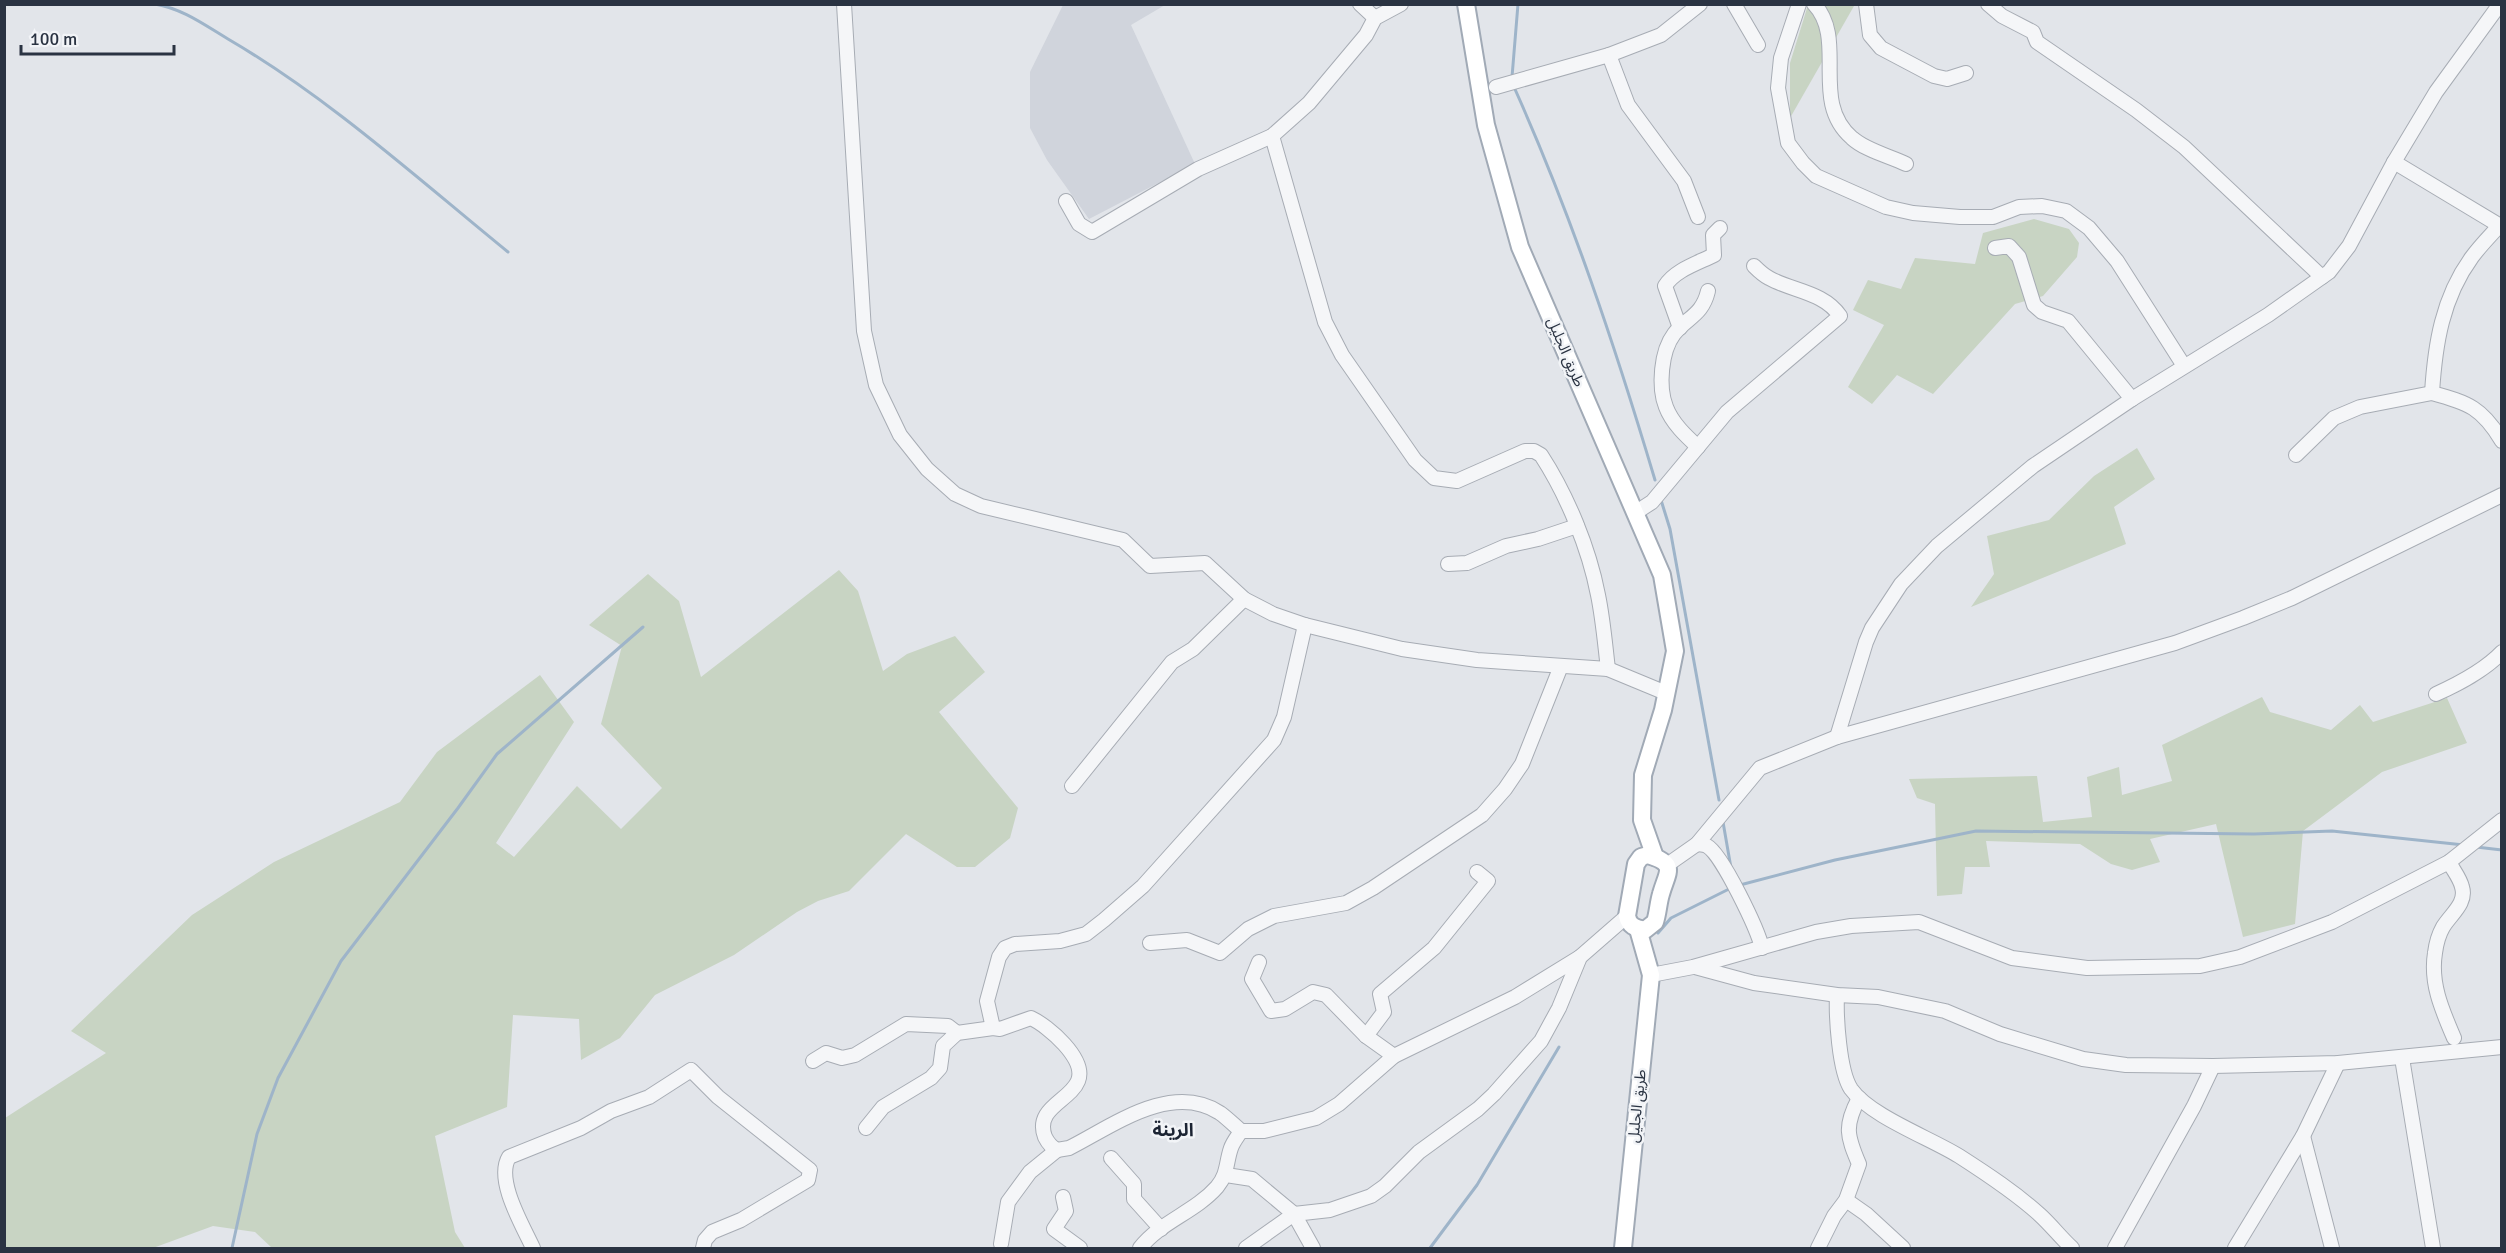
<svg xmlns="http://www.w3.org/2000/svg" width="2506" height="1253" font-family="Signika,'Noto Sans Arabic',sans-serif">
  <rect width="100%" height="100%" fill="#e2e5ea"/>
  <path fill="#d0d4dc" d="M1063,5H1165L1131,25L1195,164L1089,219L1047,160L1030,128V72Z"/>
  <g fill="#c8d4c3">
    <path d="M1808,5L1854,6L1790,118V63Z"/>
    <path d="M2034,219L2069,229L2079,243L2077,257L2043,296L2015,304L1933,394L1897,375L1872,404L1848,387L1884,325L1853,310L1868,280L1901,289L1915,258L1975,264L1983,233Z"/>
    <path d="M2137,448L2155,479L2114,507L2126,544L1971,607L1994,574L1987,536L2049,520L2094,476Z"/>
    <path d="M839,570L858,591L883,671L907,654L955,636L985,672L939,712L1018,808L1010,838L975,867H957L906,834L849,891L818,901L797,912L734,955L655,995L620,1038L581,1060L579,1019L513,1015L507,1107L435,1136L455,1232L465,1248H272L255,1232L213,1226L153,1248H5V1118L106,1053L71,1031L192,915L274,862L400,802L437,752L540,675L574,722L496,843L514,857L577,786L621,829L662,788L601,724L622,646L589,625L648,574L679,601L701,677Z"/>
    <path d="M2262,697L2270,712L2331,730L2360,705L2373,722L2447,698L2467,743L2382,772L2303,831L2295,924L2243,937L2216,824L2150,839L2160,862L2132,870L2111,864L2080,844L1986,841L1990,867H1965L1962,894L1937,896L1935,804L1917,798L1909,779L2037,776L2043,822L2092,817L2087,777L2119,767L2122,795L2172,781L2162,745Z"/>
  </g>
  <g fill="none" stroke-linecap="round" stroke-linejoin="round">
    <g stroke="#9eb4c9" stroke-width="3">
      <path d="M155,4C183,9 203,24 228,39C329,98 417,178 508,252"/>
      <path d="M1512,77L1518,4"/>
      <path d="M1514,87C1571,214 1615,346 1655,480"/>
      <path d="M1661,500L1670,529L1719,800"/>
      <path d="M1723,822L1731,868"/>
      <path d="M2476,847L2502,850"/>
      <path d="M1740,885L1835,860L1976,831L2254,834L2332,831L2464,845"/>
      <path d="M1658,933L1671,918L1731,888"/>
      <path d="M232,1248L257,1134L278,1078L341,961L458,808L497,754L643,627"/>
      <path d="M1430,1248L1477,1185L1559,1047"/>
    </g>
    <g stroke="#a7acb4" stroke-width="16">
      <g id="minor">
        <path d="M844,4L864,331L876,385L900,435L927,469L955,494L981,506L1123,540L1150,566L1205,563L1244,599"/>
        <path d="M1360,4L1375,18"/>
        <path d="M1734,4L1758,45"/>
        <path d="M1799,4L1781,58L1778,88L1788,143L1803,163L1816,176L1886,207L1913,213L1960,217H1993L2019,207L2042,206L2066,211L2089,228L2117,261L2184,366"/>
        <path d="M1814,4C1848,40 1809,101 1852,138C1865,150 1889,156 1906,164"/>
        <path d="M1866,4L1870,35L1881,48L1934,76L1947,79L1966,73"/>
        <path d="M1988,4L2002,16L2033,32L2037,42L2136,110L2184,147L2322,277"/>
        <path d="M1609,55L1628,105L1684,181L1698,217"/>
        <path d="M1496,87L1609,55L1661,35L1700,4"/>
        <path d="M1272,136L1325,322L1342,355L1415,460L1434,478L1457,481L1525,451H1534L1541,455C1567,495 1589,548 1598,595C1603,619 1605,644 1608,669"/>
        <path d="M2394,162L2502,227"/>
        <path d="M1066,201L1079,224L1092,232L1198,169L1272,136L1309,103L1366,35L1375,18L1401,4"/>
        <path d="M2499,226C2490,236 2480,246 2472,257C2442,298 2435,345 2432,393C2469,403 2482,408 2502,441"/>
        <path d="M1995,248L2009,246L2019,257L2034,305L2042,312L2068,321L2132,399"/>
        <path d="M1680,328L1665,286C1675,270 1698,263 1714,255L1713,235L1720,228"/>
        <path d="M1698,447C1686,436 1672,423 1666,407C1658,387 1661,351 1674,334C1687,317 1702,316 1708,291"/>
        <path d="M2296,455L2334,418L2360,407L2432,393"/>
        <path d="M1635,513L1652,502L1727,412L1840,316C1824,292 1792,291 1769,278C1763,275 1758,270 1754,266"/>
        <path d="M1448,564L1467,563L1506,546L1538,539L1577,526"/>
        <path d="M2436,694C2458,684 2484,671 2502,652"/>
        <path d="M1837,737L1866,642L1872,628L1901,584L1937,546L2033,466L2132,399L2268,315L2329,272L2349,246L2394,162L2436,92L2500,4"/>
        <path d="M1072,786L1172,662L1193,649L1244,599L1273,614L1305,625"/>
        <path d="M1697,844C1698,844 1706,845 1707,846C1722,854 1758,930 1762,948"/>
        <path d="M2449,862C2453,870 2460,878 2462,887C2467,903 2451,914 2443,927C2439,934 2436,945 2435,953C2430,983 2442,1010 2454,1038"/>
        <path d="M1667,865L1697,844L1760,768L1837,737L2175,643L2243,618L2292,598L2502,495"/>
        <path d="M1150,943L1187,940L1220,953L1248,929L1274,916L1346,903L1373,888L1482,815L1505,789L1522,764L1561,666"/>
        <path d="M1259,962L1252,979L1271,1011L1285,1009L1313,992L1326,995L1366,1036L1394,1056"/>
        <path d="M1695,967L1754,983L1837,995L1878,997L1945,1011L2000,1034L2083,1059L2126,1065L2213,1066L2338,1063L2502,1047"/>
        <path d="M1651,975L1693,967L1816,932L1851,926L1919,922L2012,958L2087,968L2200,966L2240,957L2332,922L2449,862L2502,820"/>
        <path d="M1837,995C1836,1016 1839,1071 1851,1089C1870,1116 1930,1138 1959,1156C1987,1174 2016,1193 2040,1215C2052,1226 2061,1238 2072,1248"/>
        <path d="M993,1028L987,1001L999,957L1005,948L1015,944L1060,941L1086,934L1104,920L1143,886L1274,740L1284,717L1305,625L1402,649L1477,660L1608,669L1666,693"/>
        <path d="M1366,1036L1384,1012L1380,994L1434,948L1488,881L1477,872"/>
        <path d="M2402,1058L2433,1248"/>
        <path d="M813,1061L826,1053L842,1058L855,1055L906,1024L948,1026L957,1033"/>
        <path d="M866,1128L883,1107L931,1078L940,1068L943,1046L957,1033L993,1028L1000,1029L1031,1018C1048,1026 1087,1059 1078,1081C1070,1101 1034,1108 1045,1137C1048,1143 1051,1147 1057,1150L1069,1148C1111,1127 1171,1081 1220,1113C1227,1118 1234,1125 1241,1131C1238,1136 1233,1142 1231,1148C1226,1162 1228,1174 1217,1187C1195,1212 1160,1222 1140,1248"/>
        <path d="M1241,1131H1264L1316,1118L1339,1104L1394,1056L1515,997L1580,957"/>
        <path d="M2303,1136L2332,1248"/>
        <path d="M1111,1158L1134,1184V1199L1161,1229"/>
        <path d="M1226,1175L1252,1179L1294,1214L1313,1248"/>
        <path d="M1063,1197L1066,1211L1054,1229L1080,1248"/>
        <path d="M1846,1200L1866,1214L1903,1248"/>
        <path d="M1001,1244L1008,1202L1030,1172L1057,1150"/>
        <path d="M533,1248C523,1226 495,1180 509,1157L581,1128L611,1111L649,1097L691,1070L718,1097L810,1170L808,1180L741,1220L712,1232L705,1240L703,1248"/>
        <path d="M1246,1248L1294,1214L1330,1210L1371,1196L1385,1186L1419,1152L1478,1109L1494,1094L1541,1041L1559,1008L1580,957L1627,916"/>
        <path d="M1818,1248L1834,1216L1846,1200L1859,1164C1847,1136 1844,1126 1859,1098"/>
        <path d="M2115,1248L2194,1106L2213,1066"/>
        <path d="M2235,1248L2303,1136L2338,1063"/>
      </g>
    </g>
    <g stroke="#a1aab6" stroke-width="20">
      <g id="major">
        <path d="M1466,4L1486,125L1520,247L1662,575L1675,651L1663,710L1643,775L1642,820L1655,857"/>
        <path d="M1648,855C1678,864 1667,872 1661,894C1658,904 1658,913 1655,922L1645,930C1635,928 1629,926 1627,916L1636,864L1641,857Z"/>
        <path d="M1623,1248L1651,975L1638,929"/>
      </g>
    </g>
    <use href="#minor" stroke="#f5f6f8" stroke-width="14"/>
    <use href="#major" stroke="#fff" stroke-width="16"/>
  </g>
  <g text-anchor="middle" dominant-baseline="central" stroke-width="5" stroke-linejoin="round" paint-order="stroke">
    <g font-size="15" fill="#2a3342" stroke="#f2f4f7">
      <text transform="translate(1566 352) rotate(67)">طريق الجليل</text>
      <text transform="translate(1637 1106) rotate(-84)">طريق الجليل</text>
    </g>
    <g font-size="18" font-weight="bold" fill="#1c2433" stroke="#f2f4f7">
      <text x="1173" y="1130">الرينة</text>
    </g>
  </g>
  <rect width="2506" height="1253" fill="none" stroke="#2a3342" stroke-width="12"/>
  <path d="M21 45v9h153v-9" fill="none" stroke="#2a3342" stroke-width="3"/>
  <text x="30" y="45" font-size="18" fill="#2a3342" stroke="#f2f4f7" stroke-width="4.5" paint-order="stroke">100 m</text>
</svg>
